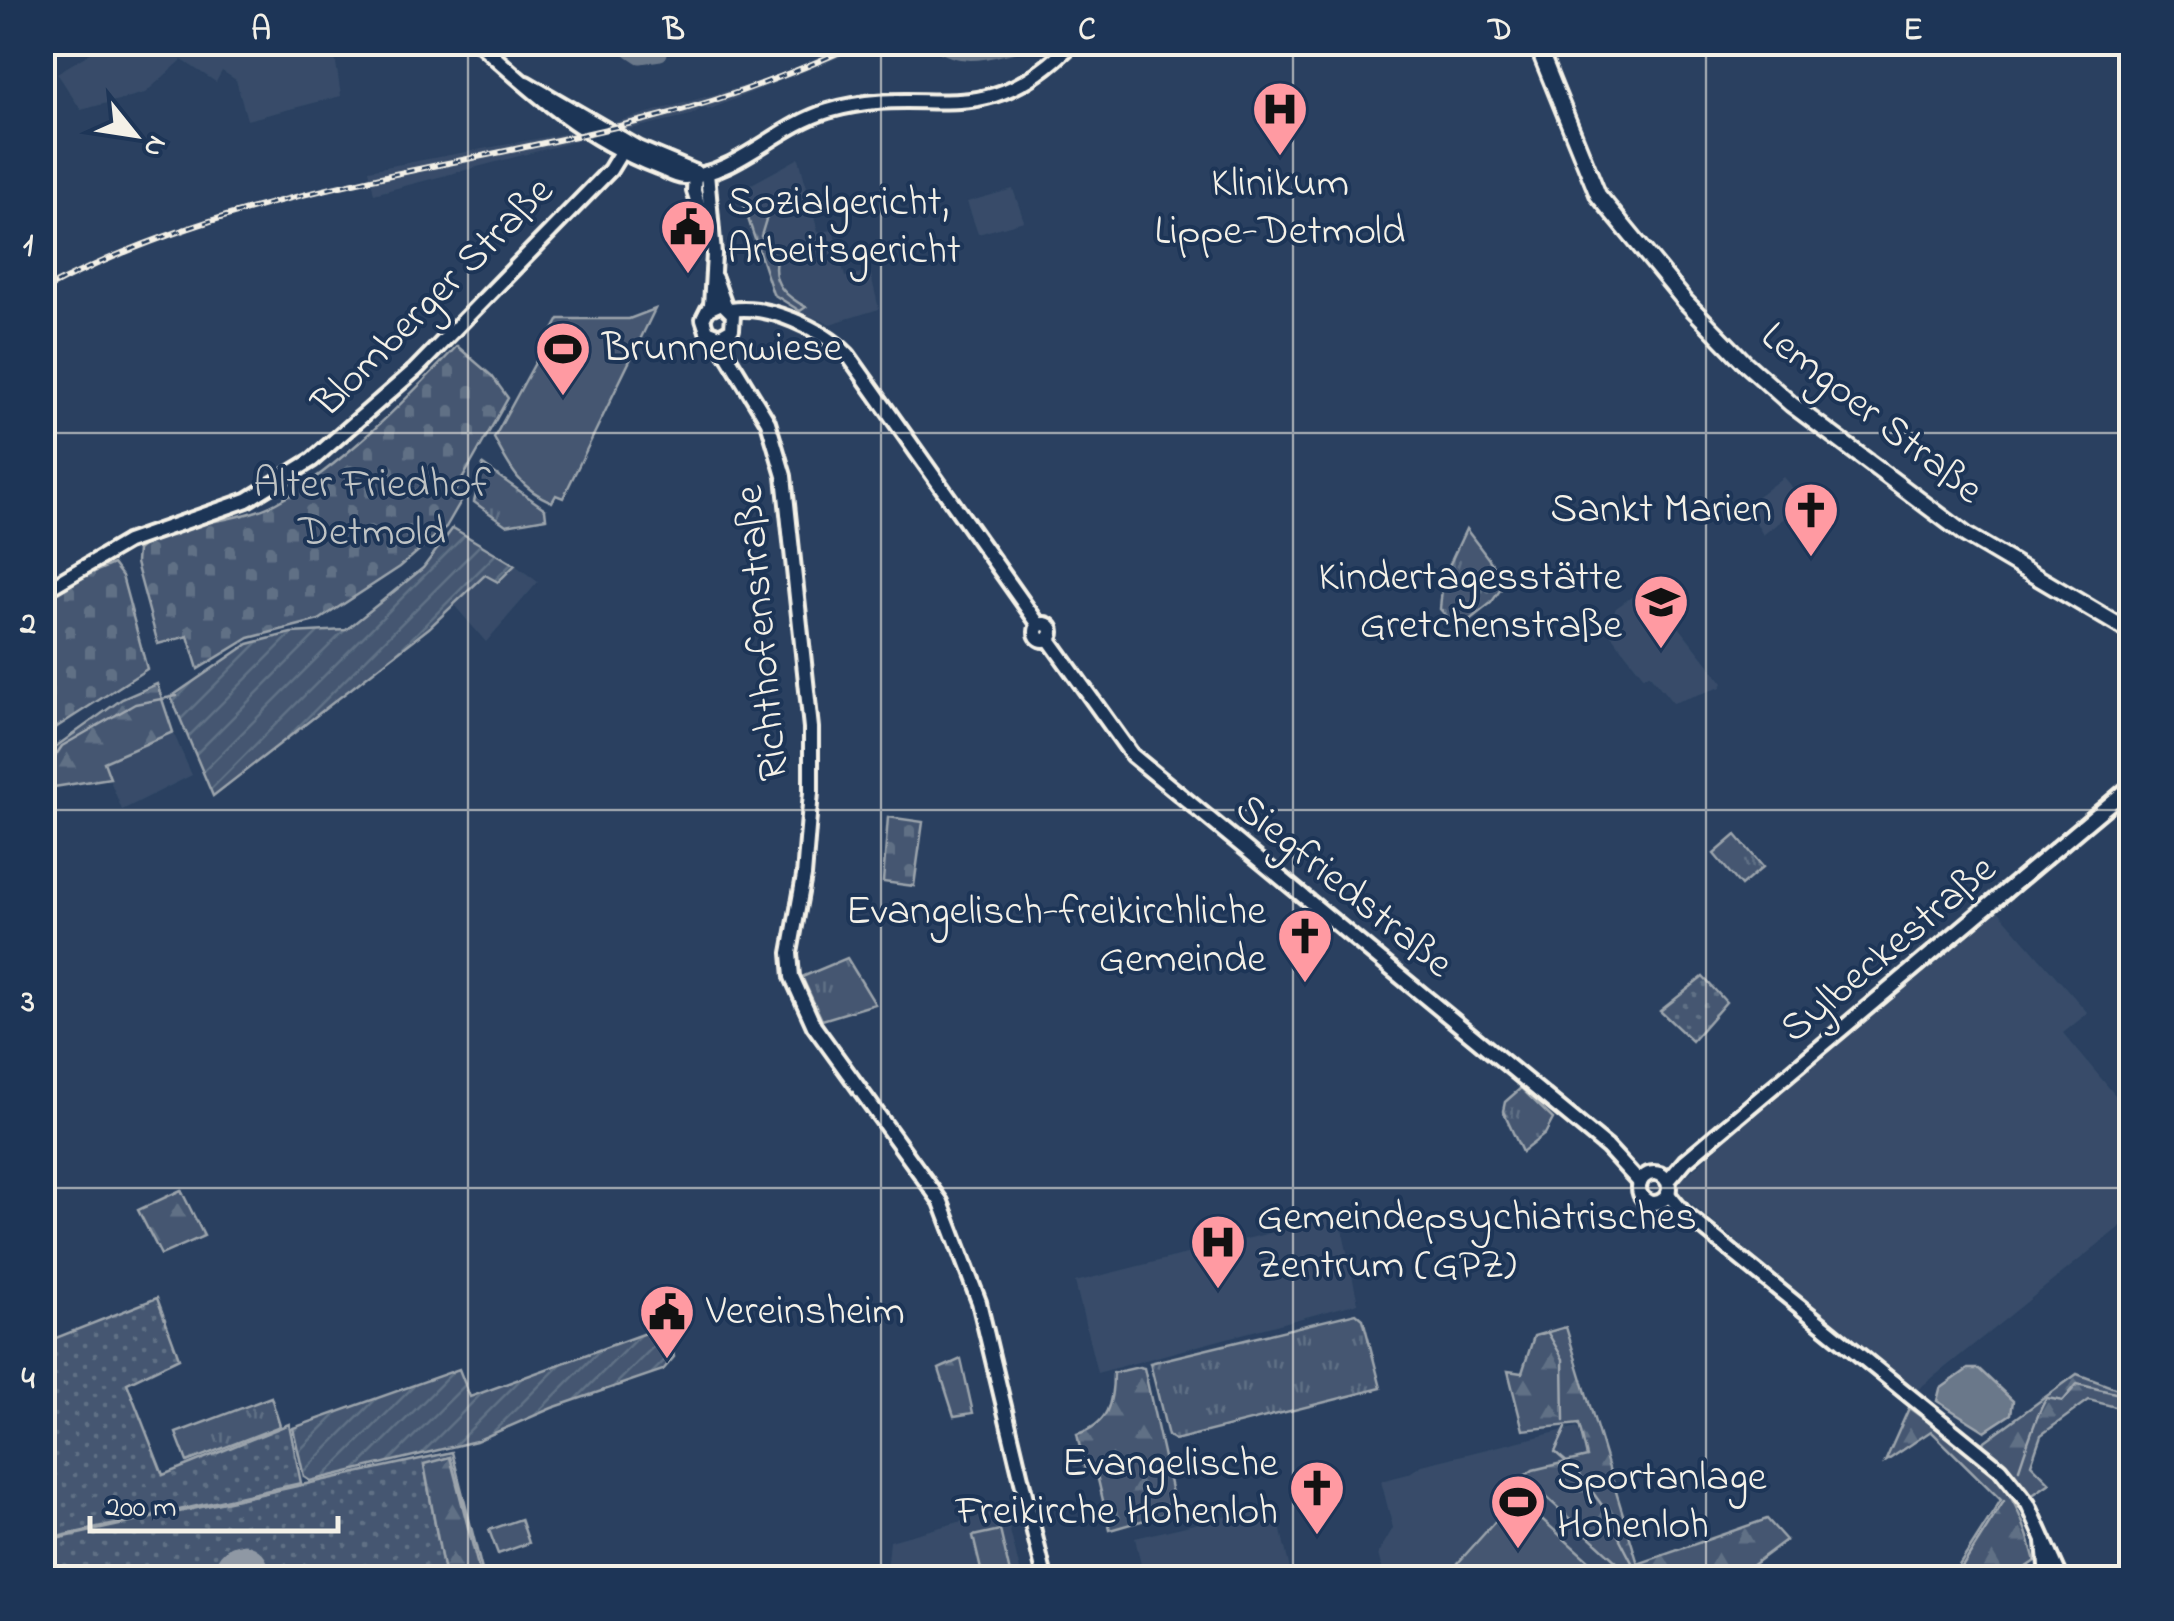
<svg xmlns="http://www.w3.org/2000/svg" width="2174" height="1621" font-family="'Indie Flower',sans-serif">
  <defs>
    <pattern id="grass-dots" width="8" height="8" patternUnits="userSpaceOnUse" patternTransform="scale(2.5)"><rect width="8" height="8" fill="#445771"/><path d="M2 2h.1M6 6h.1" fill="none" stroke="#607085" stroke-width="1.8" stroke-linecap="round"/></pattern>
    <pattern id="forest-firs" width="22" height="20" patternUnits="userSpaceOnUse" patternTransform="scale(2.5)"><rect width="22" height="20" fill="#445771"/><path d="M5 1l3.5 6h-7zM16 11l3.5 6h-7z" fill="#607085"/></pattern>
    <pattern id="cemetery-stones" width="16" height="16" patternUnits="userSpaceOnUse" patternTransform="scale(2.5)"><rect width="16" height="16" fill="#445771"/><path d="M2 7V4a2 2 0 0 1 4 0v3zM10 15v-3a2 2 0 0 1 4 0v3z" fill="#607085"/></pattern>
    <pattern id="park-tufts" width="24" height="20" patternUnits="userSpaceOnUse" patternTransform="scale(2.5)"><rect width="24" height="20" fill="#445771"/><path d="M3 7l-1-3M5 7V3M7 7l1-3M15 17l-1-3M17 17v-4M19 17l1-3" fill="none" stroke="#607085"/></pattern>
    <pattern id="garden-furrows" width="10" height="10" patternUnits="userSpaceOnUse" patternTransform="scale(2.5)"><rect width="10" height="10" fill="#445771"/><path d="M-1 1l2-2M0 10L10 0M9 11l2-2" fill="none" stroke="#607085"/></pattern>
  </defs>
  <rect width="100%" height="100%" fill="#2a4060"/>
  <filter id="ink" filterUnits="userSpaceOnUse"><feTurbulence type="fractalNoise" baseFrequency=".01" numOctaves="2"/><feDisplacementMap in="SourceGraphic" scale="20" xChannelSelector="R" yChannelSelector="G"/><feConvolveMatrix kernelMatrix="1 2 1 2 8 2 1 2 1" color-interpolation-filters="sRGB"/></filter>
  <g filter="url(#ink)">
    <g fill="#374c69">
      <path d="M107,43H333L341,96L247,120L236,80L222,71L216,82L182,60L145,93L81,110L57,73Z"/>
      <path d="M854,43H875L708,110L704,107L691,115L626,130L612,123L762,81Z"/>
      <path d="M573,132L584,139L374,194L369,170Z"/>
      <path d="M799,158L818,232L833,230L845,277L870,271L879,309L830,324L800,312L772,294L739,191Z"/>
      <path d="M1013,189L1024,221L978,234L967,202Z"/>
      <path d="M1783,477L1794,490L1791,501L1797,508L1763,535L1746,505Z"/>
      <path d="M515,565L538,582L486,642L454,605L485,574L498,582Z"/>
      <path d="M1647,586L1723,683L1721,687L1673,703L1649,674L1644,677L1606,628L1616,608Z"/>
      <path d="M173,732L192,775L122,810L103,763Z"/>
      <path d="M1995,907L2088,1013L2063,1033L2131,1114V1218L1916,1391L1676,1191L1677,1184L1764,1106Z"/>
      <path d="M1346,1214L1348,1221L1341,1224L1358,1303L1097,1373L1075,1282Z"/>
      <path d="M1577,1427L1587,1457L1533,1470L1520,1480L1530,1481L1634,1578H1384L1378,1554L1393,1528L1381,1481L1408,1474L1422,1465Z"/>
      <path d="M1275,1505L1292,1578H1144L1135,1538Z"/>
      <path d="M999,1511L1006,1515L1022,1578H839L888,1562L890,1541Z"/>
    </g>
    <g fill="url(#grass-dots)" stroke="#9ca4ac" stroke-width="2.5">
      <path d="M1703,977L1726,1002L1692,1041L1660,1011Z"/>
      <path d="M157,1298L179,1358L127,1383L163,1475L289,1424L301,1483L43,1540V1343Z"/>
      <path d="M452,1452L484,1578L450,1457L424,1465L445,1578H43L42,1542Z"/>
    </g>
    <g fill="url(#forest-firs)" stroke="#9ca4ac" stroke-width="2.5">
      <path d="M157,684L173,732L104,762L110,778L54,787L51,750L122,699Z"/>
      <path d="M181,1190L204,1236L161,1255L138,1210Z"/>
      <path d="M1566,1327L1638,1564L1767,1519L1786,1540L1735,1578H1634L1530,1482L1519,1480L1533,1470L1587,1457L1579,1424L1523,1430L1508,1371L1522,1373L1534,1336Z"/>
      <path d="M961,1359L973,1413L954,1416L939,1369Z"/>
      <path d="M1139,1367L1144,1368L1176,1511L1110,1530L1096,1471H1085L1077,1434C1108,1425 1113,1403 1113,1373Z"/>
      <path d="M2077,1374L2131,1394V1411L2089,1400L2041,1435L2031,1464L2050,1483L2031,1496L2004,1461L1982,1443Z"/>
      <path d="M1909,1408L1923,1418L1926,1414C1989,1467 2013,1477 2035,1561L2013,1576L1951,1578L2001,1500L1931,1431L1885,1462Z"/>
      <path d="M450,1457L481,1578H445L424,1464Z"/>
    </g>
    <g fill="url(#cemetery-stones)" stroke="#9ca4ac" stroke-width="2.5">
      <path d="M457,346L492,376L508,398L455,492L461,501L446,527L400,567L319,620L249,638L198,669L188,636L158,644L136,563L137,550C170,520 238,524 276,503C341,467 406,400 457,346Z"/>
      <path d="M113,564L122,576L147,669L43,736V601L68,583Z"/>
      <path d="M888,817L923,822L914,886L883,882Z"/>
    </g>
    <g fill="url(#park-tufts)" stroke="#9ca4ac" stroke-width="2.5">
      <path d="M1139,43H1295L1294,50L1203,49Z"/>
      <path d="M743,203L767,216L761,236L776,260C771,284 787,297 806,307L800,311L773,294Z"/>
      <path d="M483,465L545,509L546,518L506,525L474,502Z"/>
      <path d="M1466,529L1506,582L1491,603L1458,629L1440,609L1443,579Z"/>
      <path d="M1736,835L1763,867L1741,886L1714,854Z"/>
      <path d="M847,958L875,1004L822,1020L802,977Z"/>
      <path d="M1521,1088L1553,1119L1545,1134L1522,1152L1503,1111L1505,1102Z"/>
      <path d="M1356,1313L1363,1319L1381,1388L1175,1440L1168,1436L1150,1363Z"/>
      <path d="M271,1397L280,1426L187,1462L176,1433Z"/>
    </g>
    <g fill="url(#garden-furrows)" stroke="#9ca4ac" stroke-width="2.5">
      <path d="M453,528L515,565L498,582L485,575L429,628L213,796L171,697L248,644L291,633L346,630L423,568Z"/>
      <path d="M667,1325L674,1357L663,1370L552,1408L476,1441L310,1481L304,1477L293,1428L459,1369L470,1397Z"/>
    </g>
    <g fill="#445771" stroke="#9ca4ac" stroke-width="2.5">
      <path d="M655,309L563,498L556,495L552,502C519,488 510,468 494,438L559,319H629Z"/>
      <path d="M1517,1497L1608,1578H1476L1458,1563Z"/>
      <path d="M521,1519L529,1543L498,1554L489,1530Z"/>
      <path d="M1000,1530L1011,1578H983L973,1536Z"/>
    </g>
    <path fill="#6a788a" stroke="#a1a8b0" stroke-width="2.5" d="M1968,1369H1979L2013,1401L2011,1414L1985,1431L1937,1401L1940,1389Z"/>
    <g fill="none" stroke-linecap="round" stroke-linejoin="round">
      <g stroke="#a1a8b0" stroke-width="2.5">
        <path d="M56,755L62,746L135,704L177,696"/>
        <path d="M1548,1333L1563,1359L1564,1421"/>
        <path d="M1566,1428L1555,1452L1578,1472L1604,1508L1640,1578"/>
        <path d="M2019,1469C2024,1454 2039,1407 2047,1398L2063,1401L2077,1384L2132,1397"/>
        <path d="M1955,1578L2004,1501"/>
      </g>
      <g stroke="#6a788a" stroke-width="15">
        <path d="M619,42L640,56L660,53"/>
        <path d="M936,42C969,63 995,47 1030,42"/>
      </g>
      <path stroke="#8f98a4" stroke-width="55" d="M239,1578L242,1572"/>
      <g stroke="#f4f1e8" stroke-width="20">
        <g id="tertiary">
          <path d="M478,42C533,93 585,139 657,167C664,169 677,178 685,177C737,174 777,126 828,111C931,81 979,138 1074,42"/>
          <path d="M1767,42H1813"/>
          <path d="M526,83L638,148L695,172"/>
          <path d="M695,172L694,191L706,228"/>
          <path d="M707,173L714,254L711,306"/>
          <path d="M715,278L725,306L733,314L732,329L720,336L707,331L703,319L708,309L717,305"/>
          <path d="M731,310C768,304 821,328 848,355L1039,625"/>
          <path d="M715,335L768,422L784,476L811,728V792L804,876L790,953L792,977L814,1026L941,1202L979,1302L1045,1578"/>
          <path d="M42,592L127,542L247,500L312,460L415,370L610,170L621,152L622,139"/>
          <circle cx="1044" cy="632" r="8"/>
          <path d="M1048,638L1132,755L1607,1147L1640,1183"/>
          <circle cx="1654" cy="1188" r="15"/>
          <path d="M1668,1181L1685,1161L2132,785"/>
          <path d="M1668,1194L1683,1212L2000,1469L2028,1504L2061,1578"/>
          <path d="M2044,1541L2047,1578"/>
        </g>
      </g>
      <g stroke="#f4f1e8" stroke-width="21">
        <path id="secondary" d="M1536,42L1598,195L1685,301L1745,363L1791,404L1966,535L2132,633"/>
      </g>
      <use href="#tertiary" stroke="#1d3557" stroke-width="12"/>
      <use href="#secondary" stroke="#1d3557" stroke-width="14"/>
      <g stroke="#f4f1e8" stroke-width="6">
        <path id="rail" d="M42,291C234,188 441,172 648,119C721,101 793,74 862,42"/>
      </g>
      <use href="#rail" stroke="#1d3557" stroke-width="2.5" stroke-dasharray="8" stroke-linecap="butt"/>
    </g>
  </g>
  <path fill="none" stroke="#f4f1e8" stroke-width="2.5" stroke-opacity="0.55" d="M468,42V1578M881,42V1578M1293,42V1578M1706,42V1578M42,433H2132M42,810H2132M42,1188H2132"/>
  <defs>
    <g id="hospital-pin" transform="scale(2.875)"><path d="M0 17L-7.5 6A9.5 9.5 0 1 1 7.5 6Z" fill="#ff9aa2" stroke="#1d3557"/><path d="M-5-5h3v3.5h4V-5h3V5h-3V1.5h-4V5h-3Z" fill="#111"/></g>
    <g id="civic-pin" transform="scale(2.875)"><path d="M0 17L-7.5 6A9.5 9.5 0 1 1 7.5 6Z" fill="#ff9aa2" stroke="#1d3557"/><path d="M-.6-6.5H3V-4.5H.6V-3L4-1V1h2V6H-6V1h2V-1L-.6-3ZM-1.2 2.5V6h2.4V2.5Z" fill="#111"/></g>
    <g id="stadium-pin" transform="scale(2.875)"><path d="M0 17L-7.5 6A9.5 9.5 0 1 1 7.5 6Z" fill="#ff9aa2" stroke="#1d3557"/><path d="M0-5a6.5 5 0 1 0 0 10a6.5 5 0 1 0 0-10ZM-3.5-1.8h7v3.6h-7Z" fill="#111"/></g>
    <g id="church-pin" transform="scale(2.875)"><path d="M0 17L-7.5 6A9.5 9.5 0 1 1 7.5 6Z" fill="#ff9aa2" stroke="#1d3557"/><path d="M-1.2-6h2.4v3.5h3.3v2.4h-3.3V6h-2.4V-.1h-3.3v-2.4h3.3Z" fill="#111"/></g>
    <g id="school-pin" transform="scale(2.875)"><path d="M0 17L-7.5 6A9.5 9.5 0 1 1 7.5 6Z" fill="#ff9aa2" stroke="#1d3557"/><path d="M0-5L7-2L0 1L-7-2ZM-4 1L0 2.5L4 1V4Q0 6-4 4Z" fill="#111"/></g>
  </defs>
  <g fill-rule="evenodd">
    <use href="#hospital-pin" x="1280" y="109"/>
    <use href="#civic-pin" x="688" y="227"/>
    <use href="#stadium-pin" x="563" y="349"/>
    <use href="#church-pin" x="1811" y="510"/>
    <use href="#school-pin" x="1661" y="602"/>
    <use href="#church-pin" x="1305" y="936"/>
    <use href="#hospital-pin" x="1218" y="1242"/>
    <use href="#civic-pin" x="667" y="1312"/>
    <use href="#church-pin" x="1317" y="1488"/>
    <use href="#stadium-pin" x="1518" y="1502"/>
  </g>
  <g text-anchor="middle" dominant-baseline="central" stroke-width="8" stroke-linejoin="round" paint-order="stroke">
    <g font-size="42" fill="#f4f1e8" stroke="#1d3557" text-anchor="start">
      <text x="1280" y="184" text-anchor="middle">Klinikum<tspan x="1280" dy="48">Lippe-Detmold</tspan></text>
      <text x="727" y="203">Sozialgericht,<tspan x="727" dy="48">Arbeitsgericht</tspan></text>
      <text x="602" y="349">Brunnenwiese</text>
      <text x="1772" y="510" text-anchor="end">Sankt Marien</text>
      <text x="1622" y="578" text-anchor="end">Kindertagesstätte<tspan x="1622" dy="48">Gretchenstraße</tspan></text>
      <text x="1266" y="912" text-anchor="end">Evangelisch-freikirchliche<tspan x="1266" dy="48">Gemeinde</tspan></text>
      <text x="1257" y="1218">Gemeindepsychiatrisches<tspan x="1257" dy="48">Zentrum (GPZ)</tspan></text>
      <text x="706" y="1312">Vereinsheim</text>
      <text x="1278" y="1464" text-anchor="end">Evangelische<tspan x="1278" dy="48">Freikirche Hohenloh</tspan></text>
      <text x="1557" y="1478">Sportanlage<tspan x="1557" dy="48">Hohenloh</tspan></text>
    </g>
    <g font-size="42" fill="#f4f1e8" stroke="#1d3557">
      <text transform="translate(434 298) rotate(-45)">Blomberger Straße</text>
      <text transform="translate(1871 414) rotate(38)">Lemgoer Straße</text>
      <text transform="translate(763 633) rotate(-95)">Richthofenstraße</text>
      <text transform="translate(1343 887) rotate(39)">Siegfriedstraße</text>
      <text transform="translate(1889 950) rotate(-40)">Sylbeckestraße</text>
    </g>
    <g font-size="42" fill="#bfc3c4" stroke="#1d3557">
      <text x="372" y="485">Alter Friedhof<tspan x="372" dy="48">Detmold</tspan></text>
    </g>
  </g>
  <rect width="2174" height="1621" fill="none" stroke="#1d3557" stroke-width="110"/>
  <g transform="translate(135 135) rotate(120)" stroke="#1d3557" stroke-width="8" paint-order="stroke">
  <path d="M0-8L18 38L0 25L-18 38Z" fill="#f4f1e8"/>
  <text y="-15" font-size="28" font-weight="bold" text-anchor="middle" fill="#f4f1e8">N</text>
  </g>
  <path d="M90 1516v15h248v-15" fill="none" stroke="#f4f1e8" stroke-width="5"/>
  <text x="105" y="1516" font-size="30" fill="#f4f1e8" stroke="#1d3557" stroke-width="8" paint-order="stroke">200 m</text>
  <rect x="55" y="55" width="2064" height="1511" fill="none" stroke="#f4f1e8" stroke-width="4"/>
  <g font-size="32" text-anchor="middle" font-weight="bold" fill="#f4f1e8">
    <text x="261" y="39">A</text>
    <text x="674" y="39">B</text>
    <text x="1087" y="39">C</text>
    <text x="1500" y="39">D</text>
    <text x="1913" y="39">E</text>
    <text x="28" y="255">1</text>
    <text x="28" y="633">2</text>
    <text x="28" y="1011">3</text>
    <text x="28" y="1388">4</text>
  </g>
</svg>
